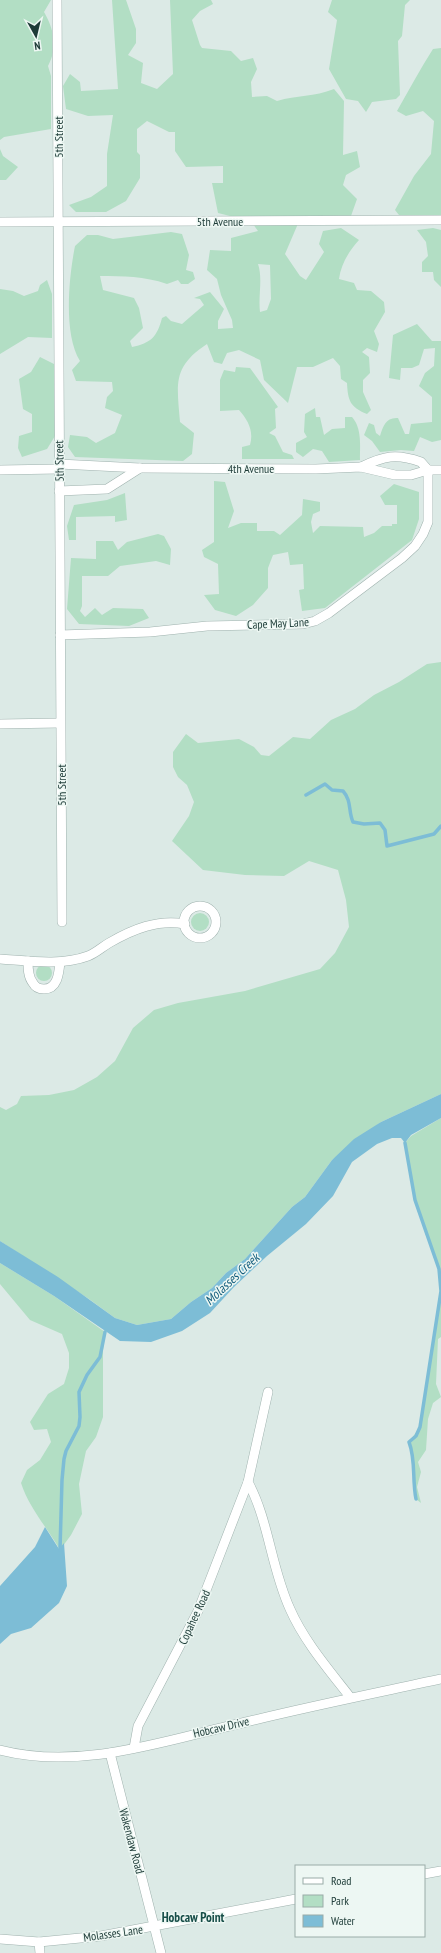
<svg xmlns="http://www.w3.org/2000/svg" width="441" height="1953" font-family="'PT Sans Narrow',sans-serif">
  <rect width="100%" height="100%" fill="#dceae6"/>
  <g fill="#b2dec4" fill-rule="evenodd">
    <path d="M0,0H51L44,12C54,29 58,48 48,66L51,76V129L4,137L0,140Z"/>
    <path d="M112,0H126L136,29V43L128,55L143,63L141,83L157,89L173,74L170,0H211L213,4L200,11L192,20L200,45L202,48L231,51L241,61L253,58L257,69L251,82L252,97L267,96L277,101C297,95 314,97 334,89L344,101L343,155L357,151L360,167L346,175L343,185L357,199L351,216L298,217L297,226L285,254L300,276L306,280L324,252L319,244L323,231L341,228L359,240C349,251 341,264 339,279L354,283L357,290L371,291L384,302L385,312L374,331L379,344L377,352L367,348L362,352L369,357L370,373L363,380V392L371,410L367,414C350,407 348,401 347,383L341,379L340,366L333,358L313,367H297L288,403L264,380L260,360L239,350L227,353L222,364L214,362L207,344C172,367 177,384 180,422L194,433L192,454L183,461L75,457L68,447L70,435L87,437L96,443L115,433L122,415L105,408L107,397L113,391L112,382L76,381L72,370L80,361C63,334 69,276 75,246L87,235H98L113,239L171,232L182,234L189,255L186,270L193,272L195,279L188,284H181L178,280L167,284C144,276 123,276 100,276L103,290L134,298L139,308L143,328L130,341L132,347C151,343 157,337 162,318L166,316L171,321L182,324L204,305L200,299L194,298L210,292L224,309L218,321V329L233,328L232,320L221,295L217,279L207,270L210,250L231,251V238L258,231L248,217H234L218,213L212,183H223V166L186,167L175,151V132H169L147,121L137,129V152L140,155V178L126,201L106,212H76L69,205L91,197L107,186V154L113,115L88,116L66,109L63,86L70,74L80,82L81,91L118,89ZM258,264L270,265L271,299L267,310L260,312C258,296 263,279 258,264Z"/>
    <path d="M332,0H410L405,5L402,36L398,41L400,95L396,99L372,102L366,112L358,101L346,99L329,69L337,20L328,12Z"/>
    <path d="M441,48V216L399,215L395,210L414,176L431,154L434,121L423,111L406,116L397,111C409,90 420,69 433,49Z"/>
    <path d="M0,149L3,156L18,167L6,180H0Z"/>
    <path d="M433,228L441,230V287L434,280L433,272H422V262L428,256L426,242L417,230Z"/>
    <path d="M47,280L52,294V338L28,337L0,354V289L13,291L24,296L38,291L40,285Z"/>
    <path d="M417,324L432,341H441V440L432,442L420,437L414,451L401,450L380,452L372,441L364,435L369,423L374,425L376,433L380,436C383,426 386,417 398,418L405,434H409L411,424L432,422V397L419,386L425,373L434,366L435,348L424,349L419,365L412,368H401L400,380L389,378L393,335Z"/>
    <path d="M40,357L54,364L55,436L47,449L22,457L18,448L19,436L32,432V414L23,409L19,379L31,372Z"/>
    <path d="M236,367L250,368L278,407L275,409L276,428L269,433L275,436L283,452L292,455L294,459H242V447L250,445C254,431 248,420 239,410L220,411V380L224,370L235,372Z"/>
    <path d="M315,408L316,417H320L324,435L332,429L345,428V417H352C362,428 360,446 360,460L329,462L322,451L313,449L303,457L296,452V443L307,437L304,432L305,414Z"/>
    <path d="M214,481L225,482L234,511L228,528L241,523H257V531H274L280,535L302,515L303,499L320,502V511L313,514L311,522L313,533L320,526L363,527L364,537L374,533L382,526H392V524H397V505H385L380,496L394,484L419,492V519L412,540L325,608L302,611L299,590L304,589L303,564L290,565L288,552L273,555L268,568V588L253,605L236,616L215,610L204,595L219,594L218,564L204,557L202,550L214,542Z"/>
    <path d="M125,493L127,520L115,522V516L76,517V540H69L67,526L74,505L107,500Z"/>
    <path d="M158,534L164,536L171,549L170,565L156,561L120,566L108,576H82V606L80,611L85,617L95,608L102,615L113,608L143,609L149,618L129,626L79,624L67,609L71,558L96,559V541H113L118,550L127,542Z"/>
    <path d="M441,662V1094L381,1122L332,1160L305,1197L292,1207L245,1259L226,1273L212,1288L191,1302L171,1319L137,1325L115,1318L89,1299L0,1241V1107L6,1110L17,1104L21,1096L49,1095L74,1090L97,1077L115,1061L133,1028L154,1010L178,1003L245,991L320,969L335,953L349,927L346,900L338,870L309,861L284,876L245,875L203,870L172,841L189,816L194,802L187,785L178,777L173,767V752L186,734L198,743L239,739L254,747L261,755L269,756L293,737L310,739L331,720L355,709L374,695L399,682L427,664Z"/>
    <circle cx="200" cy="922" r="9"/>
    <circle cx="44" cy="973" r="8"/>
    <path d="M441,1118V1337L438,1339L436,1384L441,1397L433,1403L428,1419L426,1450L418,1462L421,1472L417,1487L421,1503L416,1499C412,1480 416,1460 409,1442L420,1427L441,1291L439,1271L415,1200L405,1143L411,1136Z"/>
    <path d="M0,1263L54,1296L105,1332L103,1350V1417L96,1437L86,1451L79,1484L82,1514L71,1535L60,1550C47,1527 29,1508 21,1483L27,1470L40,1460L51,1442L47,1429L34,1430L30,1422L48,1394L64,1384L69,1368V1353L62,1334L30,1320L0,1284Z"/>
  </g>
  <g fill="#7dbdd6">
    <path d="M441,1094V1118L411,1135L405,1143L401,1138H392L377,1144L352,1162L333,1196L306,1224L267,1256L234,1287L210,1313L182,1331L151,1342L120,1341L54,1296L0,1263V1241L58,1277L115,1318L137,1325L171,1319L191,1302L212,1288L226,1273L245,1259L292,1207L305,1197L332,1160L354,1139L381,1122Z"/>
    <path d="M45,1527L59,1549L64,1543L67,1586L59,1603L31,1628L11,1634L0,1644V1586L35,1547Z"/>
  </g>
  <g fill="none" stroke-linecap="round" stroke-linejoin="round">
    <g stroke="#7dbdd6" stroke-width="3.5">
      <path d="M306,795L325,784L332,790L343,791C352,801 348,811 353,822L364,824L380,823L385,830L387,846L434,834L441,826"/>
      <path d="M405,1143L415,1200L439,1269L441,1291L420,1427L416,1436L409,1442C416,1460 412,1480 416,1499"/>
      <path d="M60,1550L62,1480L64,1459L66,1451L79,1426L80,1417L79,1392L87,1375L100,1357L105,1332"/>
    </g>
    <g stroke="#9fb2ae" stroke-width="10">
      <g id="minor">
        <path d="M57,0L62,922"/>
        <path d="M0,222L441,220"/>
        <path d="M59,464L140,468L316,469L361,467L395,475H411L428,470H441"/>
        <path d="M361,467C384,456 396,453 421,462L428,470"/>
        <path d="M0,470L59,469"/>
        <path d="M59,491L107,489L140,468"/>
        <path d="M60,635L150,632L207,626L303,624L315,621L329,613L402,558L415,546L423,534L428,522V470"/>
        <path d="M0,724L60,723"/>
        <circle cx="200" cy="922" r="16"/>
        <path d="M0,959C29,961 61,966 88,956C96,953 102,947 109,943C133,929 158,919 185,924"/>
        <path d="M28,961C28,968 28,977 33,983C35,987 39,989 44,989C58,989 59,972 60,962"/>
        <path d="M268,1392L248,1482C269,1521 271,1568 290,1609C304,1641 329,1670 350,1697"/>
        <path d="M134,1748L138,1726L198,1611L248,1482"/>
        <path d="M0,1750C82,1771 166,1740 246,1722C311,1706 376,1693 441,1679"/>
        <path d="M110,1753L161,1953"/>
        <path d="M424,1874L441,1871"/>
        <path d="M0,1939L39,1942L101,1936L296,1899"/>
        <path d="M39,1942L40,1953"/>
      </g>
    </g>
    <use href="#minor" stroke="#fff" stroke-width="9"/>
  </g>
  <g text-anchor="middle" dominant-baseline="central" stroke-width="3" stroke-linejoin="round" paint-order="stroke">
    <g font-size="12" fill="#1d3b37" stroke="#edf7f3">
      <text transform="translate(58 137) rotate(-90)">5th Street</text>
      <text x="220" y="221">5th Avenue</text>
      <text transform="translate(59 461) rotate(-91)">5th Street</text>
      <text x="251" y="468">4th Avenue</text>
      <text transform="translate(278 623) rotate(-3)">Cape May Lane</text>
      <text transform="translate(61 785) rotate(-90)">5th Street</text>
      <text transform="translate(194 1617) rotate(-65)">Copahee Road</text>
      <text transform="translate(221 1727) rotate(-13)">Hobcaw Drive</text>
      <text transform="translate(132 1841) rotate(75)">Wakendaw Road</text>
      <text transform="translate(113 1933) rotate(-8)">Molasses Lane</text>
    </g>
    <g font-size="13" font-style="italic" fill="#125c7c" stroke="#edf7f3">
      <text transform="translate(232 1279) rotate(-43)">Molasses Creek</text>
    </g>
    <g font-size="13" font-weight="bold" fill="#174e48" stroke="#edf7f3">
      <text x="193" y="1917">Hobcaw Point</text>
    </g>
  </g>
  <rect x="295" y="1865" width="130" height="72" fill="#edf7f3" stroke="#9aaca8"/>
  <rect x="303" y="1878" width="20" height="6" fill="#ffffff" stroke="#9aaca8"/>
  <text x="331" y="1885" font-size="12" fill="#1d3b37">Road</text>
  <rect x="303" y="1895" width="20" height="12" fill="#b2dec4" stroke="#9aaca8"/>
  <text x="331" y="1905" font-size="12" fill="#1d3b37">Park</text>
  <rect x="303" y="1915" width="20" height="12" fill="#7dbdd6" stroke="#9aaca8"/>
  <text x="331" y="1925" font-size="12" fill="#1d3b37">Water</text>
  <g transform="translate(36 36) rotate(172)" stroke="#edf7f3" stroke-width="3" paint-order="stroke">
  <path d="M0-3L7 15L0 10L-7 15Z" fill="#1d3b37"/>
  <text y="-6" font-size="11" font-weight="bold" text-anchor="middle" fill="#1d3b37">N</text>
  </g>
</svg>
